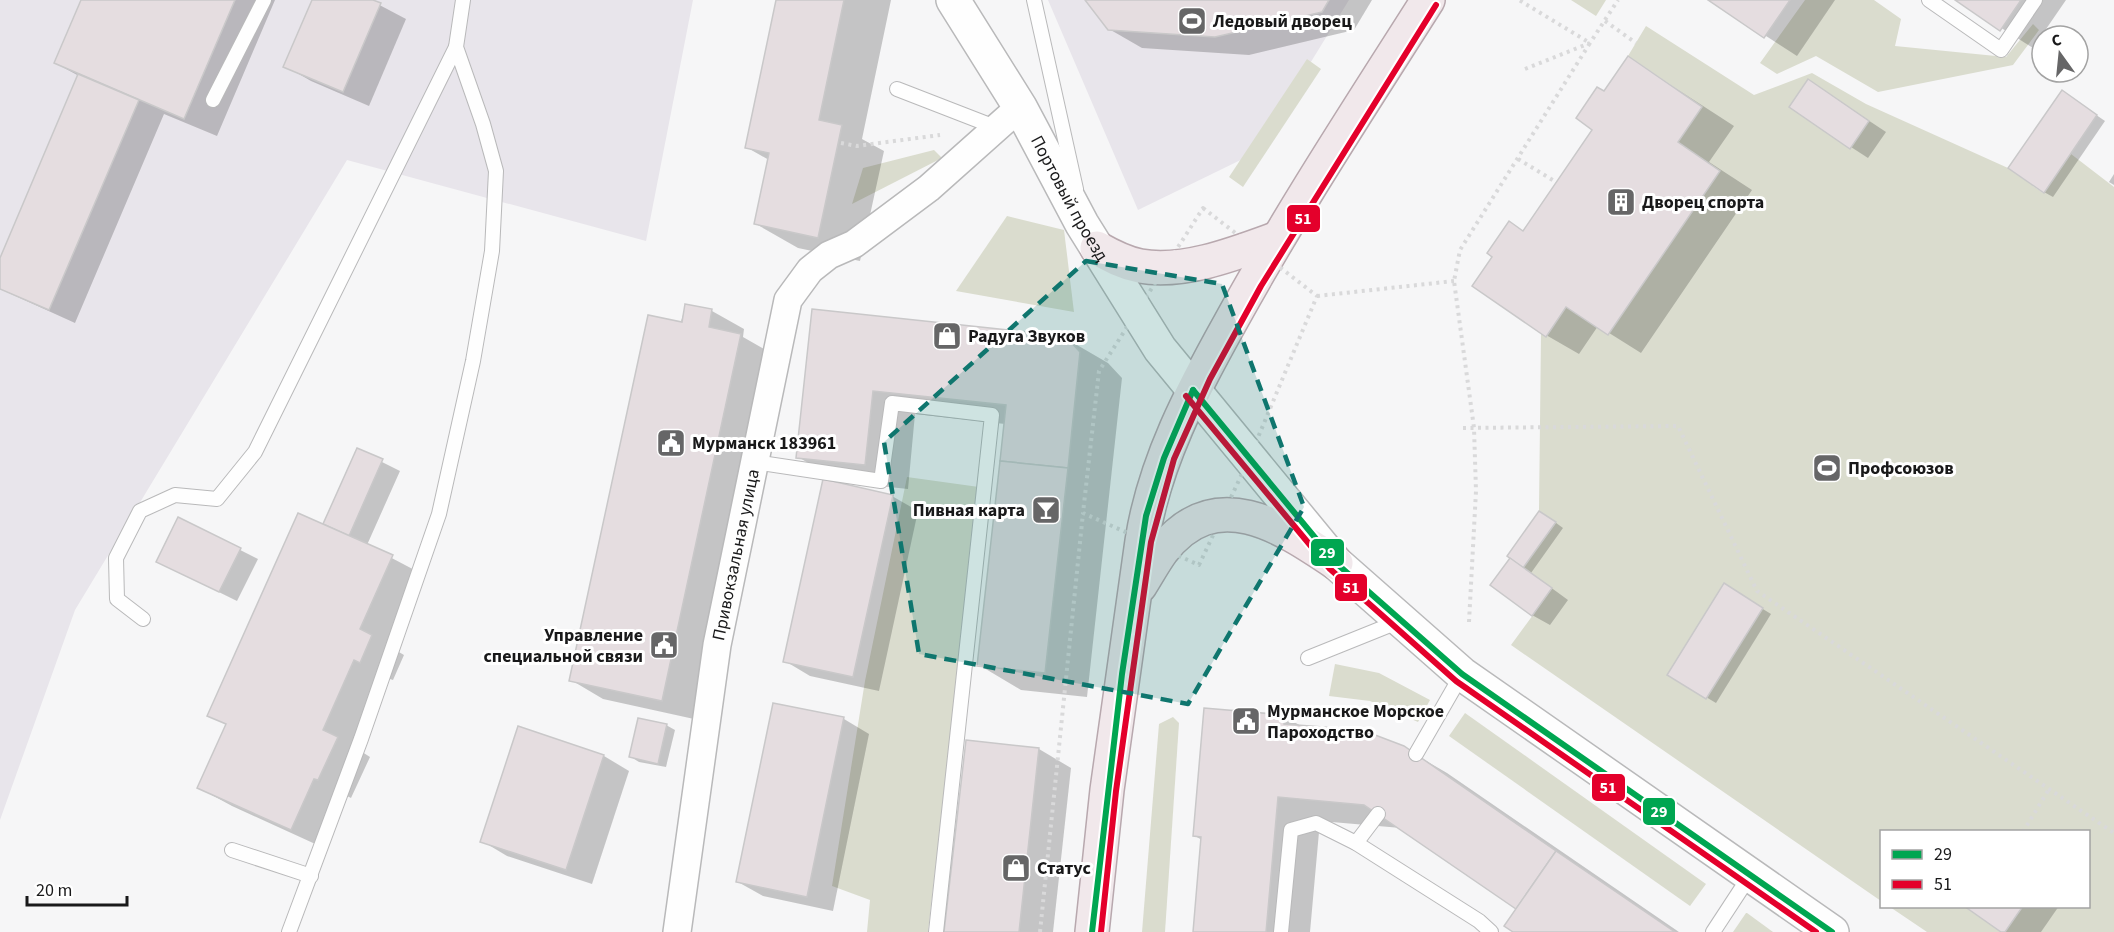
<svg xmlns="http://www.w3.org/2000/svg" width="2114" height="932" font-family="'Source Sans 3',sans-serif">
  <rect width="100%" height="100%" fill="#f6f6f7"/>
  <g fill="#e8e5eb">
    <path d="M0,0H693L646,241L347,160L75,610L0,820Z"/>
    <path d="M1048,0H1349L1255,153L1138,210Z"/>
  </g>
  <g fill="#dadcce">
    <path d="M1571,0H1606L1596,16Z"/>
    <path d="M1805,0H1874L1901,19L1895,46L2006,57L2033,24L2039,30L2013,65L1878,92L1816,56L1777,74L1760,63Z"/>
    <path d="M1646,26L1754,95L1812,73L1866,104L2008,168L2043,193L2071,154L2114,187V932H1927L1890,907L2088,906V832H1882L1881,901L1511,645L1552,589L1523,568L1556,523L1539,511L1541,334L1566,307L1608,335L1720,171L1678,142L1702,106L1628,56Z"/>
    <path d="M1307,59L1321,69L1243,187L1229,177Z"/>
    <path d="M934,150L942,158L852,204L863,168Z"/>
    <path d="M1007,216L1064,230L1074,312L956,291Z"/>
    <path d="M907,477L979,487L928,932H867L870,900L832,886L865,681Z"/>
    <path d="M1335,664L1379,673L1430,700L1418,722L1370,701L1329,696Z"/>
    <path d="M1465,713L1706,884L1690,906L1449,736Z"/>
    <path d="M1173,717L1179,723L1165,932H1142L1159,724Z"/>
    <path d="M1746,913H1747L1773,932H1733Z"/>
  </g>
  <g fill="#0003">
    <path d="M82,0H275L217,136L164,114L75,323L0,289V262L79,76L55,63Z"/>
    <path d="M313,0H370L406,19L369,106L311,81L285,66Z"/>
    <path d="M777,0H891L862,139L884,151L860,261L798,248L756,224L769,160L746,147Z"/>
    <path d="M1087,0H1372L1354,30L1249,55L1142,48L1109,29Z"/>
    <path d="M1710,0H1835L1797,56Z"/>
    <path d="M1957,0H2066L2033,48Z"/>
    <path d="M1629,58L1734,126L1709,162L1752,190L1641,353L1598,326L1579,354L1546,335L1524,232L1594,129L1605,93Z"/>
    <path d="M1809,81L1886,132L1868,158L1851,147Z"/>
    <path d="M2070,97L2105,121L2053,197L2044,192Z"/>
    <path d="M2114,174V185L2109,182Z"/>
    <path d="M686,305L712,311L744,329L743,337L773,354L694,719L603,699L571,680Z"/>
    <path d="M814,311L1065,338L1108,363L1122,378L1087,697L1021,690L979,665L1005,424L915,414L908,489L841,482L798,457Z"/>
    <path d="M358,450L400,471L367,545L424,575L392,648L404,655L393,680L387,678L356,748L370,757L351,798L347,796L324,848L232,806L199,788L227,725L209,715L324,526Z"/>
    <path d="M892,496L918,511L879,691L810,676L785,661Z"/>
    <path d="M1548,517L1563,528L1531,573L1568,600L1550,625L1532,615L1517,562Z"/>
    <path d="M179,519L258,559L237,601L176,571Z"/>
    <path d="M1724,585L1771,614L1716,703L1669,675Z"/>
    <path d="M1285,717L1303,727L1404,748L1447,773L1679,932H1516L1518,908L1401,828L1320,821L1310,932H1194L1202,840L1195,836Z"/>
    <path d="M844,719L869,734L833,911L763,896L738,882Z"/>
    <path d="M666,725L675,730L666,767L639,762L631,757Z"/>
    <path d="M519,728L604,756L629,771L592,884L507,856L482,841Z"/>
    <path d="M1039,749L1071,768L1053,932H946Z"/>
    <path d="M1967,906H2059L2041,932H2004Z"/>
  </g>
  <g fill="#e5dde0" stroke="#c9c8c9" stroke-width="1.5">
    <path d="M81,0H235L184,119L54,63Z"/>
    <path d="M312,0H373L381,3L343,92L283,67Z"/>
    <path d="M776,0H844L819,120L842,125L818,238L754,224L769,153L745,148Z"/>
    <path d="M1085,0H1329L1322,12L1215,37L1108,30Z"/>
    <path d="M1708,0H1790L1764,38Z"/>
    <path d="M1955,0H2021L2000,31Z"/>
    <path d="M1628,56L1702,107L1678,142L1720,171L1608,335L1566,307L1546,337L1472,286L1492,257L1487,253L1509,221L1523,231L1592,130L1576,118L1597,87L1604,91Z"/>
    <path d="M78,74L139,100L49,310L0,289V258Z"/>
    <path d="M1808,79L1869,121L1850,149L1789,107Z"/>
    <path d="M2062,90L2097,115L2044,193L2008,168Z"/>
    <path d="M685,304L712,309L709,327L741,334L662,701L569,681L648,315L682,322Z"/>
    <path d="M812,309L1065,336L1080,352L1068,468L1000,461L1006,405L873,391L865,465L796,458Z"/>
    <path d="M357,448L383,459L349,536L323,524Z"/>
    <path d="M1000,461L1068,468L1045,673L977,666Z"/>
    <path d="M823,479L893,495L853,677L783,662Z"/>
    <path d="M1539,511L1556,522L1523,568L1507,556Z"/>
    <path d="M298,513L393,555L360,629L372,635L360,663L354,660L323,730L338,737L318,780L314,779L291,830L197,788L226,724L207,716Z"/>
    <path d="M178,517L241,548L219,592L156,562Z"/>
    <path d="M1510,558L1552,588L1532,616L1490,585Z"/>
    <path d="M1724,583L1763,608L1706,699L1667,675Z"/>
    <path d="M773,703L844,717L807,897L736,882Z"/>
    <path d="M1204,708L1285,715L1284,724L1362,730L1404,746L1556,851L1516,909L1364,805L1278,797L1266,932H1193L1201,837L1193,836Z"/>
    <path d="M638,718L667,724L658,764L629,757Z"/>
    <path d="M518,726L604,755L566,870L480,842Z"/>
    <path d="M966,740L1039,748L1019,932H944Z"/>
    <path d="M1556,851L1675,932H1513L1504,926Z"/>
    <path d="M1964,906H2023L2005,932H2001Z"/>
  </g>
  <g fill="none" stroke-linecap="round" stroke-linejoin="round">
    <g stroke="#b9b9ba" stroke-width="16">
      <g id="lane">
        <path d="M1034,0L1076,189"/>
        <path d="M1929,0L2001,50L2035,0"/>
        <path d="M897,89L995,127"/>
        <path d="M213,100L264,0"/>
        <path d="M755,462L881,481L892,403L992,415L936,932"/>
        <path d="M143,619L117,599L116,558L140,511L175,495L217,499L255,452L456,47"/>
        <path d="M1308,658L1400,621"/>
        <path d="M1416,754L1462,674"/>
        <path d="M1356,843L1378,814"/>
        <path d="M232,850L311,876"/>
        <path d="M289,932L361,739L439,514L473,361L492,251L496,171L483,124L456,47L463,0"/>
        <path d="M1281,932L1291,830L1316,823L1356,843L1479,921L1491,932"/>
        <path d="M1713,932L1751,874"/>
      </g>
    </g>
    <g stroke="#b9b9ba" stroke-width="30">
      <g id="street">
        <path id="s1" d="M677,932L717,645L788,300L810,270L829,255L854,244L929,188L1020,107"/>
      </g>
    </g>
    <g stroke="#b9b9ba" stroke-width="36">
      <g id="secondary">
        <path id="s2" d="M953,0L1020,107L1082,224L1160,349L1336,563L1462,674L1832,932"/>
      </g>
    </g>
    <g stroke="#b8a8ae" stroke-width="36">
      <g id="primary">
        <path d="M1097,248C1111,256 1124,263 1140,266C1184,274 1237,253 1278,238"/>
        <path d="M1140,586C1147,575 1154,562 1162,551C1215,482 1281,526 1336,563"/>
        <path d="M1092,932L1107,790L1142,541C1154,463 1192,391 1230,323C1291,212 1360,107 1428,0"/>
      </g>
    </g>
    <g stroke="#d9d9da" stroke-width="4" stroke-dasharray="3 4.5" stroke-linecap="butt">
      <path d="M1605,21L1636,43"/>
      <path d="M1525,69L1590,43L1618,0"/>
      <path d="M841,143L857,146L940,135"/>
      <path d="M1518,159L1556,182"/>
      <path d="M1203,208L1317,296L1249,459L1199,565L1083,513L1099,371Z"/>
      <path d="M1317,296L1454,281"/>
      <path d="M1463,428L1678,426L1757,591L2114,833"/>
      <path d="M1469,622L1476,491L1474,428L1454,281L1460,250L1590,43L1519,0"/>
      <path d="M2023,832L2049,789"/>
      <path d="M1040,932L1083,513"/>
    </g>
    <use href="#lane" stroke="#fefefe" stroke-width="14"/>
    <use href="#street" stroke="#fefefe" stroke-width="27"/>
    <use href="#secondary" stroke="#fefefe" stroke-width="33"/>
    <use href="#primary" stroke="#f1e8eb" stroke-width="33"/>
    <g stroke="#fff" stroke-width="10">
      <g id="bus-1">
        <path d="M1193,390L1336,563L1462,674L1832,932"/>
        <path d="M1092,932L1122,674L1146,516L1164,458L1193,390"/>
      </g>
    </g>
    <g stroke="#fff" stroke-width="10">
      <g id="bus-2">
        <path d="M1186,396L1330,569L1456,681L1816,932"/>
        <path d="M1101,932L1116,791L1151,542L1174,459L1210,379L1261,286L1436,5"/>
      </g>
    </g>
    <use href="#bus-1" stroke="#00a651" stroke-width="6"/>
    <use href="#bus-2" stroke="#e4002b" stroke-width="6"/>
  </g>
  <path fill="#0f766e" fill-opacity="0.2" stroke="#0f766e" stroke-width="4.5" stroke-dasharray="12 8" stroke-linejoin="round" d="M1086,261L1222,284L1304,507L1188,704L919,654L884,442Z"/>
  <defs>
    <g id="stadium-square" transform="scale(1.5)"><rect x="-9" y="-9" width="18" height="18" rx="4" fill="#666667" stroke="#fff"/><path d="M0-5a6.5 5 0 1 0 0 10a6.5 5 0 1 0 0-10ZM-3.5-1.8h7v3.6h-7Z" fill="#fff"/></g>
    <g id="building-square" transform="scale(1.5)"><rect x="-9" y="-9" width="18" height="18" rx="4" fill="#666667" stroke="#fff"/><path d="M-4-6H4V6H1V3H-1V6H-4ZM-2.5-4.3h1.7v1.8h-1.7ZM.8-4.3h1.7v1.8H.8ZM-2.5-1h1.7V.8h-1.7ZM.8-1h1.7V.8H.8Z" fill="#fff"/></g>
    <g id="shop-square" transform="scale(1.5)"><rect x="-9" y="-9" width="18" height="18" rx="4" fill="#666667" stroke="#fff"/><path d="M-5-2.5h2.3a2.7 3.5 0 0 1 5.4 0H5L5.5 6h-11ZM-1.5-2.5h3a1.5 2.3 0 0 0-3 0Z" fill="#fff"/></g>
    <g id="civic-square" transform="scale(1.5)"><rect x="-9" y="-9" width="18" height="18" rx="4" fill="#666667" stroke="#fff"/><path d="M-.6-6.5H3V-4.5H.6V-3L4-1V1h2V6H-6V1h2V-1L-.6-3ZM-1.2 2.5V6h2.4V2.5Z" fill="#fff"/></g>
    <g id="bar-square" transform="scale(1.5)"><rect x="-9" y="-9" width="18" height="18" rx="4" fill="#666667" stroke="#fff"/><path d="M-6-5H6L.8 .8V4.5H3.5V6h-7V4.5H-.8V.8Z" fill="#fff"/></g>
  </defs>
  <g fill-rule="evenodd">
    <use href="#stadium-square" x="1192" y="21"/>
    <use href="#building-square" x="1621" y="202"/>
    <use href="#shop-square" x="947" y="336"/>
    <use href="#civic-square" x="671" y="443"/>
    <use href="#stadium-square" x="1827" y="468"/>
    <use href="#bar-square" x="1046" y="510"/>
    <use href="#civic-square" x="664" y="645"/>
    <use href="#civic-square" x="1246" y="721"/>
    <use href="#shop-square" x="1016" y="868"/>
  </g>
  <g text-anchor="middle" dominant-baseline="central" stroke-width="6" stroke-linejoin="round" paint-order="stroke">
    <g font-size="18" font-weight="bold" fill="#19191a" stroke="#fff" text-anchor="start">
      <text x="1213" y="21">Ледовый дворец</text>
      <text x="1642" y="202">Дворец спорта</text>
      <text x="968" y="336">Радуга Звуков</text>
      <text x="692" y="443">Мурманск 183961</text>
      <text x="1848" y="468">Профсоюзов</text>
      <text x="1025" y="510" text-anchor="end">Пивная карта</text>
      <text x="643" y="635" text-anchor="end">Управление<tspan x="643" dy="21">специальной связи</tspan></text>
      <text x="1267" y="711">Мурманское Морское<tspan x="1267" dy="21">Пароходство</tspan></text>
      <text x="1037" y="868">Статус</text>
    </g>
    <g font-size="18" fill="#19191a" stroke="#fff">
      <text stroke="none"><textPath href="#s2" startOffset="230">Портовый проезд</textPath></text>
      <text stroke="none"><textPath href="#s1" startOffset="382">Привокзальная улица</textPath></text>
    </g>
  </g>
  <g stroke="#fff" stroke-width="2">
    <rect x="1286" y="204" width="35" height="29" rx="6" fill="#e4002b"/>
    <rect x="1310" y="538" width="35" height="29" rx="6" fill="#00a651"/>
    <rect x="1334" y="573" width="34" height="29" rx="6" fill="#e4002b"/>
    <rect x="1591" y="773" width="35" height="29" rx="6" fill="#e4002b"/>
    <rect x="1642" y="797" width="34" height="29" rx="6" fill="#00a651"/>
  </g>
  <g font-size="16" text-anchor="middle" font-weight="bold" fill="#fff">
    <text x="1303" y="224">51</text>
    <text x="1327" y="558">29</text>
    <text x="1351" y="593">51</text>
    <text x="1608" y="793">51</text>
    <text x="1659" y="817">29</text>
  </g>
  <rect x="1880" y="830" width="210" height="78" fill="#ffffff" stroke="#a3a3a3" stroke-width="1.5"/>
  <rect x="1892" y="850" width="30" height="9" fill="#00a651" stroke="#a3a3a3" stroke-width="1.5"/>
  <text x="1934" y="860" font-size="18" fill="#19191a">29</text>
  <rect x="1892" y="880" width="30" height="9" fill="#e4002b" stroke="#a3a3a3" stroke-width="1.5"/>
  <text x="1934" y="890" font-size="18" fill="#19191a">51</text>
  <g transform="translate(2060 54) rotate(345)"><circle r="28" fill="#ffffff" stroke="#a3a3a3" stroke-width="1.5"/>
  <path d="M0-4.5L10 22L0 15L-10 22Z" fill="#666667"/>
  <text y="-9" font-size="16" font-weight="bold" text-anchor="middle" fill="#19191a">С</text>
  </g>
  <path d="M27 896v9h100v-9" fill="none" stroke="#19191a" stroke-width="3"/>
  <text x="36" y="896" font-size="18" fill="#19191a" stroke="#ffffff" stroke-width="4.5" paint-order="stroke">20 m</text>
</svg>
